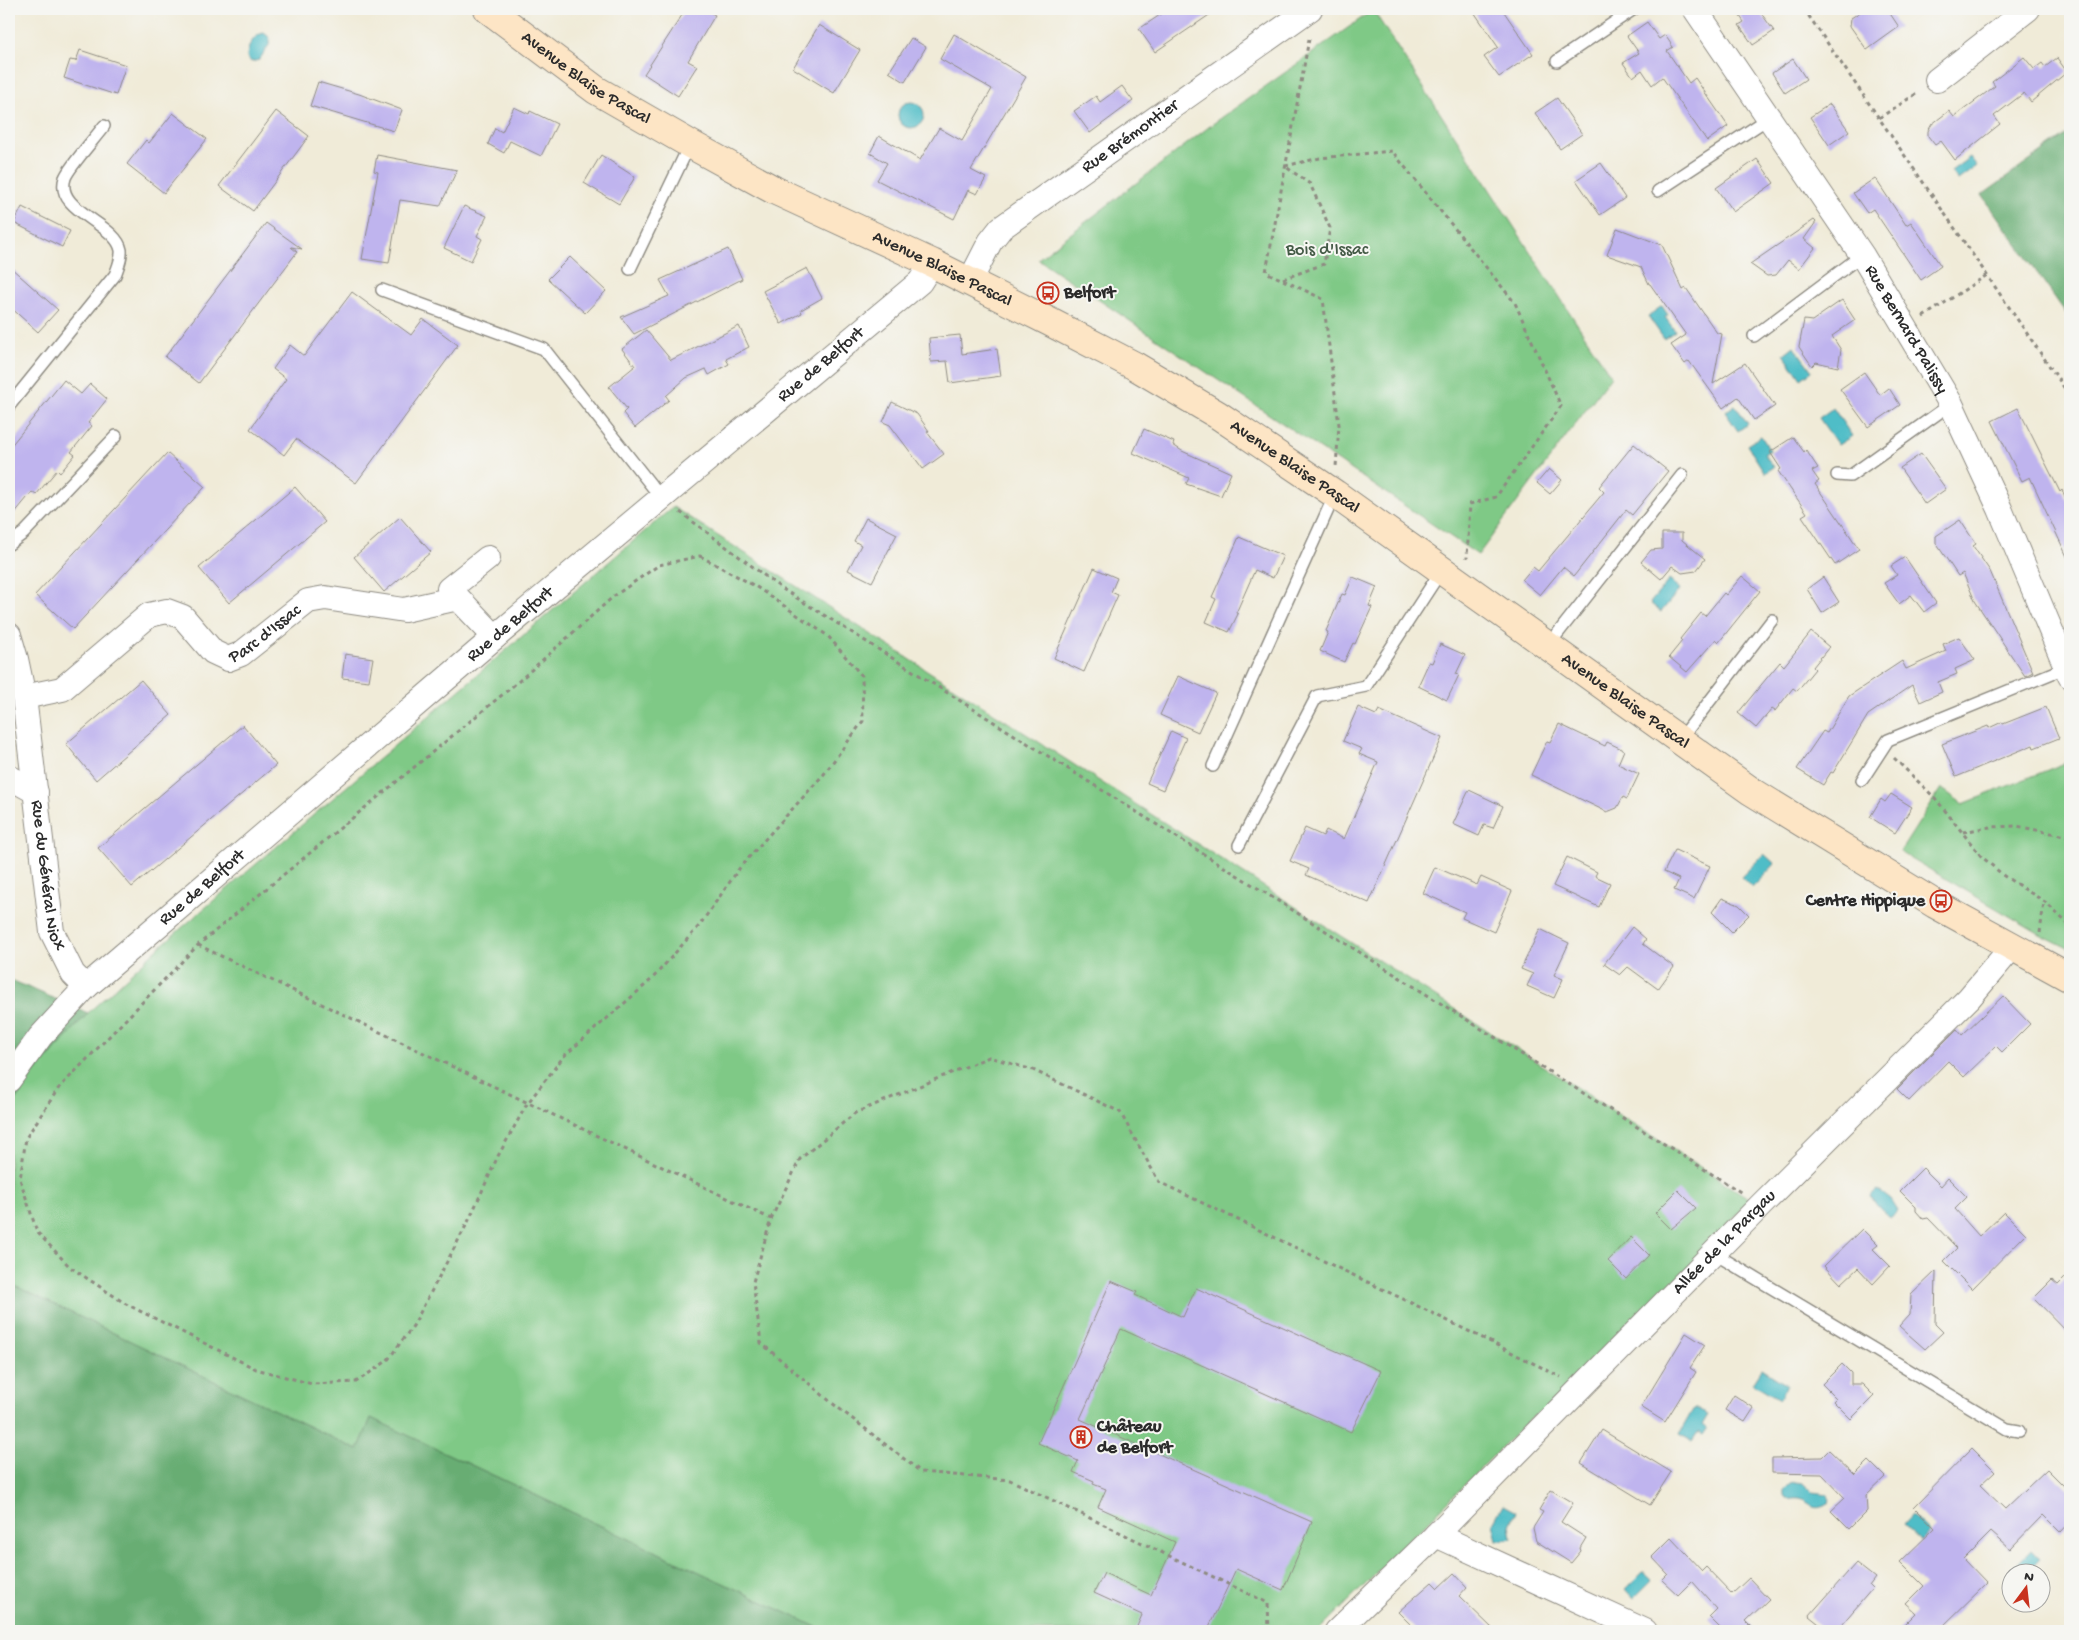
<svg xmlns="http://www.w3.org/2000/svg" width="2079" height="1640" font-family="'Gochi Hand',sans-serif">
  <rect width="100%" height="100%" fill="#f6f6f2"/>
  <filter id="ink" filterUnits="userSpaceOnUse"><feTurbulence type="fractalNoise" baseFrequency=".02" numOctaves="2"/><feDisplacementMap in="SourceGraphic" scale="10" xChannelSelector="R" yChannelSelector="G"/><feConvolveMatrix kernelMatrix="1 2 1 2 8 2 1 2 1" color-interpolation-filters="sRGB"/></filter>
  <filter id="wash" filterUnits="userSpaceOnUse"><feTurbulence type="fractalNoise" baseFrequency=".0096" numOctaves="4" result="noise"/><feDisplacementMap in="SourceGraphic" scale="20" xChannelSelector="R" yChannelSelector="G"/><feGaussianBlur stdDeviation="1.12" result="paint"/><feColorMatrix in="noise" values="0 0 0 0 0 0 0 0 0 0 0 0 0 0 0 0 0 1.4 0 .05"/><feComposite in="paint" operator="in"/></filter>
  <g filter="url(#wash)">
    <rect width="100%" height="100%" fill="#f0ebd8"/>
    <g fill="#7fc986" stroke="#557a58">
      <path d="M1373,10L1611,376L1478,555L1038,259L1214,123Z"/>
      <path d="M673,507L1750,1199L1582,1388L1532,1417L1319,1631H825L371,1418L358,1450L9,1283V1111L31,1077L88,1013L157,949Z"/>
      <path d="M2070,761V949L2040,934L1900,852L1941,788L1963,804Z"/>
    </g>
    <g fill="#67ad73" stroke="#496c4f">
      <path d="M2070,132V319L1982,195Z"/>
      <path d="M9,979L88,1013L31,1077L9,1111Z"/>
      <path d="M9,1283L358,1450L371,1418L825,1631H9Z"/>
    </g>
    <g fill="#4fbdc7" stroke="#3d7479">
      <path d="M264,33L270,38L269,45L259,60L251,62L247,57C247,47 254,34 264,33Z"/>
      <circle cx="911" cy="115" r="13"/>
      <path d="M1970,157L1977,166L1958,180L1951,171Z"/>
      <path d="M1662,306L1668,315L1665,317L1675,331L1664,339L1648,316Z"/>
      <path d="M1794,346L1812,371L1801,379L1784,354Z"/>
      <path d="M1735,405L1748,424L1738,431L1725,412Z"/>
      <path d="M1833,408L1852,436L1838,445L1819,418Z"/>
      <path d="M1761,436L1770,450L1764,454L1774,467L1765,473L1747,445Z"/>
      <path d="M1669,580L1680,589L1661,612L1650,603Z"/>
      <path d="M1764,854L1775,864L1752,888L1741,877Z"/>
      <path d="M1878,1190L1891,1200L1898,1211L1891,1217C1882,1212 1876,1206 1871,1196Z"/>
      <path d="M1762,1369L1787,1385L1779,1399L1753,1383Z"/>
      <path d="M1694,1408L1708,1415L1702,1425L1707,1429L1703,1435L1698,1432L1692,1441L1679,1434Z"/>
      <path d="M1795,1482L1803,1483L1812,1492L1827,1494L1829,1498L1828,1503C1812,1512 1812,1502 1799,1499C1795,1498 1790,1500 1786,1499L1784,1495V1489L1790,1483Z"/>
      <path d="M1503,1505L1516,1512L1510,1525L1512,1538L1497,1541L1493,1523Z"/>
      <path d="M1911,1515L1929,1532L1921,1541L1903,1524Z"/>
      <path d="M2031,1550L2040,1559L2027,1572H2016L2012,1569Z"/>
      <path d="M1643,1572L1652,1580L1634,1598L1626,1589Z"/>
    </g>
    <g id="blocks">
      <g fill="#bfb4ee">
        <path d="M686,9H704L715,15L688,61L697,66L678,96L644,74Z"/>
        <path d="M1169,9H1218L1155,52L1139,29Z"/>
        <path d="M1472,9H1502L1533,54L1499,77L1484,57L1498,47Z"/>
        <path d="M1735,9H1758L1774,31L1753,45L1739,25L1744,22Z"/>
        <path d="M1865,9H1887L1899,27L1867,50L1850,26L1851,18Z"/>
        <path d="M1647,22L1659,39L1665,35L1673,47L1667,51L1689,83L1695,78L1728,126L1707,141L1662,77L1652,85L1642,70L1633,77L1623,63L1639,53L1627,36Z"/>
        <path d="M819,25L860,50L834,93L793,68Z"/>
        <path d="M954,34L1026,77L971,170L986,178L977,194L968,190L954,219L877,180L887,163L870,153L879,136L920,160L939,128L962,141L992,89L940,59Z"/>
        <path d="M911,38L926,47L905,82L889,72Z"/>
        <path d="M80,50L126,65L116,95L64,78L70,60L76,61Z"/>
        <path d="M2024,57L2034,69L2042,63L2045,67L2057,58L2067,72L2031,102L2024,93L1994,116L2000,124L1955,160L1941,141L1935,145L1928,136V131L1932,124L1949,111L1954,117L1995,86L1992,82Z"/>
        <path d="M1793,59L1806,79L1785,93L1772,73Z"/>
        <path d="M318,82L359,94L402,110L394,131L310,106Z"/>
        <path d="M1122,86L1133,101L1090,133L1074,111L1096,96L1100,102Z"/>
        <path d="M1557,98L1582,134L1560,149L1535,113Z"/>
        <path d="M1830,104L1849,131L1829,145L1810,117Z"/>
        <path d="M514,107L529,114L530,111L557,124L541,156L510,141L504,153L488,144L495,128L502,132Z"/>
        <path d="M276,111L309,136L253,211L219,186Z"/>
        <path d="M173,113L207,139L164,193L127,164L146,140L149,143Z"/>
        <path d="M377,155L457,170L440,206L400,200L389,263L362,259L378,172L374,171Z"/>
        <path d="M601,155L635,177L619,204L584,183Z"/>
        <path d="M1757,159L1774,183L1733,212L1716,188Z"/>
        <path d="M1601,163L1625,198L1600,215L1576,180Z"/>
        <path d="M1875,178L1906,225L1911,222L1941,266L1921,280L1873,209L1867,213L1853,193Z"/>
        <path d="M464,206L487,216L477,236L482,239L471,261L444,248Z"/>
        <path d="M22,207L70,231L62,247L14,223Z"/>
        <path d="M1814,220L1816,222L1804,239L1815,248L1799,269L1788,260L1776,275L1767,276L1750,264Z"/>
        <path d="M266,223L302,249L291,247L297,252L199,383L165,357Z"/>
        <path d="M1617,228L1662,245L1683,290L1686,288L1717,333L1722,334L1713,384L1745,363L1775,406L1754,420L1738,397L1723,408L1689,361L1685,364L1671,345L1686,335L1650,284H1649L1641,267L1607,255Z"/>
        <path d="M728,249L742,279L634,334L621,317L669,296L660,280Z"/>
        <path d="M570,257L606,291L585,313L548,279Z"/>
        <path d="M9,266L58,310L38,332L9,306Z"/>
        <path d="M807,268L822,298L801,310L802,313L781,324L763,291Z"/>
        <path d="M352,292L411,335L423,319L458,345L356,483L296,439L284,455L250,429L286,379L273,369L290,345L304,356Z"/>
        <path d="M1842,300L1855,320L1832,336L1841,350L1838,367L1816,362L1812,366L1799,347L1804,320L1812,321Z"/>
        <path d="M739,326L749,347L726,359L729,364L709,375L706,369L686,378L666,396L669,400L635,428L623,413L627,409L609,387L635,366L622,349L646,330L671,360Z"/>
        <path d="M960,335L962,354L997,349L1001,376L950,383L947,361L931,362L929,338Z"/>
        <path d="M1864,372L1880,395L1889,388L1900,405L1868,427L1840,389Z"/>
        <path d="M64,380L81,394L90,384L107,399L88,423L92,426L71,452L75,455L60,473L57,470L36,495L32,492L9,520V448Z"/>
        <path d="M892,402L917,414L929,431L927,432L944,454L923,469L890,425L883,422Z"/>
        <path d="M2018,408L2060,492L2062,490L2070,507V563L2030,477L2022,481L1992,421Z"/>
        <path d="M1144,429L1174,442L1173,445L1182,451L1231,473L1221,496L1186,484L1189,478L1133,453Z"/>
        <path d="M1793,437L1804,452L1806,450L1818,468L1812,471L1819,481L1815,484L1859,549L1835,565L1802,516L1807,513L1778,471L1781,469L1770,452Z"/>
        <path d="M1634,444L1668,471L1632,515L1626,510L1574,576L1563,567L1540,595L1522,580L1533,567L1538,571L1604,492L1599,487Z"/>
        <path d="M167,453L205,487L73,629L35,595Z"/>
        <path d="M1921,454L1946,489L1925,504L1900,468Z"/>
        <path d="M1549,469L1562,480L1550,494L1537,483Z"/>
        <path d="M295,487L325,522L229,603L199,568Z"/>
        <path d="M400,517L431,552L384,592L354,557Z"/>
        <path d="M866,518L897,534L872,582L848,570L861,545L854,541Z"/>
        <path d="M1960,520L1976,544L1973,546L1990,571L2033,672L2025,676L1975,601L1963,573L1958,576L1936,543V536Z"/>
        <path d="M1662,533H1682V540L1705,559L1696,571L1682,573L1672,566L1661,579L1641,562L1651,550L1662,549Z"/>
        <path d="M1239,537L1283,556L1273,578L1255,570L1236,613L1238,614L1229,632L1206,622L1216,599L1212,597Z"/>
        <path d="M1905,557L1936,603L1924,612L1911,595L1899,604L1884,583L1897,575L1891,566Z"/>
        <path d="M1094,568L1117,578L1111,592L1118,595L1084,672L1054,658Z"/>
        <path d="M1742,576L1760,591L1719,642L1716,639L1687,672L1669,657L1682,641L1680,639L1701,613L1705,616L1724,593L1726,595Z"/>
        <path d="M1353,577L1377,587L1369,606L1372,607L1355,644L1353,643L1344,662L1320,651L1328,632L1326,631L1342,594L1345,595Z"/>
        <path d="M1823,577L1839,602L1822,613L1807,589Z"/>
        <path d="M1811,632L1829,647L1813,667L1815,669L1797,691L1793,688L1775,711L1772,709L1756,728L1738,713L1780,662L1784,666Z"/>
        <path d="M1959,637L1975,660L1955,669L1957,674L1938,682L1942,692L1920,702L1912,685L1868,715L1833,773L1831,772L1823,785L1797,769L1823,731L1827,733L1849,696L1902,661L1906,669L1946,651L1943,644Z"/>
        <path d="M1440,644L1465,655L1456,674L1459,675L1447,700L1418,686L1429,662L1432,663Z"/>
        <path d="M345,654L373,658L369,681L342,678Z"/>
        <path d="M1178,676L1216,693L1198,732L1160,715Z"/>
        <path d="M141,680L171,715L96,780L66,744Z"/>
        <path d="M1358,707L1376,715L1379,710L1442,738L1369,903L1306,875L1309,869L1290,861L1305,828L1323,836L1326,830L1344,839L1378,762L1359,754L1362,749L1343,741Z"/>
        <path d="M2046,707L2059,738L2034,748L2033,745L1956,777L1942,744L1988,726L1989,728L2002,722L2003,724Z"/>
        <path d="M1559,724L1605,746L1607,742L1624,750L1618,764L1639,774L1627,799L1623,797L1617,808L1607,812L1531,775L1547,741L1550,742Z"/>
        <path d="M243,725L276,765L132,887L98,848Z"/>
        <path d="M1171,731L1186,738L1163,790L1147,783Z"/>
        <path d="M1469,790L1503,806L1493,828L1484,825L1479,836L1453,824Z"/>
        <path d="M1891,794L1912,807L1895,833L1870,817L1881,799L1885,802Z"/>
        <path d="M1675,850L1710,866L1694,899L1674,890L1679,879L1664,872Z"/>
        <path d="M1567,857L1597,872L1595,876L1610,883L1599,907L1553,886Z"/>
        <path d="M1435,867L1477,885L1481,877L1512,891L1494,932L1462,918L1465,912L1423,893Z"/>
        <path d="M1722,898L1739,905L1749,915L1732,932L1712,912Z"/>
        <path d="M1632,927L1646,939L1643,944L1674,967L1658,989L1628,967L1620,975L1604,964Z"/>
        <path d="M1540,929L1569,943L1554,975L1563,979L1554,998L1527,986L1533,974L1521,969Z"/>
        <path d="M2003,996L2030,1024L2002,1052L1996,1046L1964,1077L1948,1061L1909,1101L1897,1089L1957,1029L1962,1035Z"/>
        <path d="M1923,1168L1941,1186L1948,1178L1967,1197L1955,1209L1979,1236L2004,1212L2026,1234L1972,1289L1944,1261L1957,1248L1928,1218L1923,1219L1916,1211V1207L1900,1191Z"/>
        <path d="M1678,1190L1696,1208L1671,1229L1655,1213Z"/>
        <path d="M1862,1229L1878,1245L1873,1249L1890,1266L1873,1284L1858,1268L1841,1284L1824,1266Z"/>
        <path d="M1631,1237L1649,1255L1626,1279L1608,1261Z"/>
        <path d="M1936,1271L1935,1324L1943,1332L1925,1349L1899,1326L1910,1314L1911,1295Z"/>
        <path d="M2070,1273V1335L2034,1298L2052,1280L2058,1285Z"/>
        <path d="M1111,1281L1137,1292L1135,1295L1183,1317L1196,1288L1381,1371L1351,1432L1121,1329L1080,1419L1312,1522L1283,1590L1236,1569L1207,1631H1135L1142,1615L1094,1593L1104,1573L1151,1595L1175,1542L1098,1507L1106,1489L1093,1484L1094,1481L1073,1472L1078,1461L1038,1443Z"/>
        <path d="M1686,1333L1705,1345L1690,1368L1696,1372L1665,1422L1641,1407Z"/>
        <path d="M1842,1364L1851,1373V1384H1862L1874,1396L1851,1419L1833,1401L1836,1398L1822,1384Z"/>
        <path d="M1734,1395L1754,1408L1745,1422L1725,1410Z"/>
        <path d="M1602,1430L1671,1472L1650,1505L1581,1463Z"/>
        <path d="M1972,1448L1995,1471L1980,1485L2005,1509L2047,1469L2070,1492V1521L2060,1532L2043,1515L2010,1549L1991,1532L1964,1559L1987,1583L1938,1631H1898L1916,1613L1906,1604L1924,1586L1900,1562L1935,1528L1914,1507Z"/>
        <path d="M1829,1450L1855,1475L1869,1461L1885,1477L1866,1495L1867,1511L1849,1529L1831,1511L1845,1498L1822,1474L1772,1473V1458L1822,1457Z"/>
        <path d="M1551,1490L1573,1503L1561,1522L1586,1538L1580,1548L1581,1551L1571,1563L1536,1541L1533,1528L1543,1512L1539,1510Z"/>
        <path d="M1671,1538L1702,1571L1706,1567L1732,1594L1749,1578L1769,1599L1746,1621L1756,1631H1723L1709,1617L1717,1609L1692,1581L1678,1595L1662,1580L1668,1574L1652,1557Z"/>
        <path d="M1856,1563L1875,1578L1869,1586L1872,1589L1836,1631H1828L1809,1616Z"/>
        <path d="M1454,1573L1467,1587L1459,1596L1495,1631H1417L1398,1612L1432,1582L1438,1588Z"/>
      </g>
    </g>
  </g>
  <g filter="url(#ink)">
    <use href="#blocks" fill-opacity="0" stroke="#8e8b82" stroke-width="1"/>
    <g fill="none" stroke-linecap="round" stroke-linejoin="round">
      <g stroke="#8e8b82" stroke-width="14">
        <g id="service">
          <path d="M1557,61L1634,9"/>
          <path d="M1658,191L1769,118"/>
          <path d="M630,269L690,144"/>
          <path d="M382,290L544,349L662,499"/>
          <path d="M1754,336L1862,255"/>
          <path d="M9,406L115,275C118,267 122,259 121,250C116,223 54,211 65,178C68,168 96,137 104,126"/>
          <path d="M1837,475L1850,476L1951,404"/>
          <path d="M9,544L24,533L116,436"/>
          <path d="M1547,647L1682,475"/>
          <path d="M1679,741L1772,620"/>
          <path d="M1213,766L1335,494"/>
          <path d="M1862,780L1888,740L2067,667"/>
          <path d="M1239,845L1317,696L1366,686L1441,571"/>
          <path d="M1715,1254L2007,1429L2019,1431"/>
        </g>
      </g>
      <g stroke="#8e8b82" stroke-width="26">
        <g id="minor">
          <path id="s1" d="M1695,9L1862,255L1951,404L2000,509L2070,676"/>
          <path d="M1937,80L2028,9"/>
          <path id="s2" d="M970,281L990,242L1001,228L1310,9"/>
          <path d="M458,598L495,637"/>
          <path id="s3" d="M9,635L16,659L24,697L52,932L73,974L86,987"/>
          <path id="s4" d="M24,697L62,689L149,615L167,611L183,617L213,652L228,659L241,654L308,601L325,598L404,610L458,598L449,589L488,558"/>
          <path d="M9,777L36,792"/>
          <path id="s5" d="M9,1080L40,1037L86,987L495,637L920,282L932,263"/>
          <path d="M1337,1631L1436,1535"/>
          <path id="s6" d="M1645,1631L1436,1535L1761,1205L1969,998L2012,947"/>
        </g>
      </g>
      <g stroke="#8e8b82" stroke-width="30">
        <g id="secondary">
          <path id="s7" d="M488,9L596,90L690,144L774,190L932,263L1048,321L1135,366L1218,415L1335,494L1751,791L1935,904L2070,978"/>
        </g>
      </g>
      <g stroke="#8e8b82" stroke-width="3" stroke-dasharray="4 4" stroke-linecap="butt">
        <path d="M1804,9L2070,396"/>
        <path d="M1309,39L1266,272L1323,299L1339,425L1336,467"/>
        <path d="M1879,118L1919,92"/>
        <path d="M1285,166L1320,158L1392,151L1515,303L1561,406L1496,497L1470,504L1467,558"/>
        <path d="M1283,279L1324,264L1330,228L1310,184L1286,167"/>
        <path d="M1923,317L1987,275"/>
        <path d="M680,512L781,588L1742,1193"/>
        <path d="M700,556L755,586L828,636L862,676L863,721L824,774L741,866L699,926L651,980L564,1056L527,1104L498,1156L469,1220L413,1326L387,1361L356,1382L312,1384L256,1369L126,1304L70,1267L37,1232L20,1179L26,1138L58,1089L198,945L519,681L614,596L659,565Z"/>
        <path d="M1894,758L1935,798L1981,856L2004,876L2045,902L2070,926"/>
        <path d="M1963,832L1990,827L2017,826L2070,837"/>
        <path d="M2040,933L2044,902"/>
        <path d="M198,945L771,1219L753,1282L761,1343L832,1403L921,1472L1010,1480L1268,1603L1269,1631"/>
        <path d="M771,1219L800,1159L855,1113L989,1057L1033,1070L1120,1112L1159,1182L1430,1312L1561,1377"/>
      </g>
      <use href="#service" stroke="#fff" stroke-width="11"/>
      <use href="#minor" stroke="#fff" stroke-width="24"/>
      <use href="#secondary" stroke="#fde5c5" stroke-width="28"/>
    </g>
  </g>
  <defs>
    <g id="bus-ring" transform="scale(1.125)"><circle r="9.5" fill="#f6f6f2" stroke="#c8321e" stroke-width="1.5"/><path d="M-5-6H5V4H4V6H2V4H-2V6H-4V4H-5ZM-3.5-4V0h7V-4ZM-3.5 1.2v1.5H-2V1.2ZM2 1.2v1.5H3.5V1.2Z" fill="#c8321e"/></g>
    <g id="building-ring" transform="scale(1.125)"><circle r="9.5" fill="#f6f6f2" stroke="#c8321e" stroke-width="1.5"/><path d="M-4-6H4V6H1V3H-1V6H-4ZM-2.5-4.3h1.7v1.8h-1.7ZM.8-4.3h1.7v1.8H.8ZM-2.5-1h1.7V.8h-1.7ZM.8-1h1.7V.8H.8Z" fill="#c8321e"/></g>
  </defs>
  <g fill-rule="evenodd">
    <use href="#bus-ring" x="1048" y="293"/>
    <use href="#bus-ring" x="1941" y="901"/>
    <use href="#building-ring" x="1081" y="1437"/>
  </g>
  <g text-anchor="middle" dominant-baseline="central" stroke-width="4" stroke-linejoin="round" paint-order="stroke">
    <g font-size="18" fill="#2b2b2b" stroke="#f6f6f2">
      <text stroke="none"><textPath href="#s7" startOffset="120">Avenue Blaise Pascal</textPath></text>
      <text stroke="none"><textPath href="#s2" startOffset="220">Rue Brémontier</textPath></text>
      <text stroke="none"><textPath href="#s7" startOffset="525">Avenue Blaise Pascal</textPath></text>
      <text stroke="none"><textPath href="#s1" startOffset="384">Rue Bernard Palissy</textPath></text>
      <text stroke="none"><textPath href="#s5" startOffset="1084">Rue de Belfort</textPath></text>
      <text stroke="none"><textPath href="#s7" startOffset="930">Avenue Blaise Pascal</textPath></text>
      <text stroke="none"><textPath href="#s5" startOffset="679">Rue de Belfort</textPath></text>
      <text stroke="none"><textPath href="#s4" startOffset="296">Parc d'Issac</textPath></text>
      <text stroke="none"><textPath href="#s7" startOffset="1335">Avenue Blaise Pascal</textPath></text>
      <text stroke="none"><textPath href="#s3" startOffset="244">Rue du Général Niox</textPath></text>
      <text stroke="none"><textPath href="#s5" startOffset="274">Rue de Belfort</textPath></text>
      <text stroke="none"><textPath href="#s6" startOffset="641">Allée de la Pargau</textPath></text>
    </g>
    <g font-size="18" fill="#445a46" stroke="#f6f6f2">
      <text x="1327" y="250">Bois d'Issac</text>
    </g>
    <g font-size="18" font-weight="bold" fill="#2b2b2b" stroke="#f6f6f2" text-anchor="start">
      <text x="1064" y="293">Belfort</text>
      <text x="1925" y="901" text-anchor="end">Centre Hippique</text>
      <text x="1097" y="1427">Château<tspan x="1097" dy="21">de Belfort</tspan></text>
    </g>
  </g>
  <rect width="2079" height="1640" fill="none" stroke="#f6f6f2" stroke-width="30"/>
  <g transform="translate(2026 1588) rotate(15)"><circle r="24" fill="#f6f6f2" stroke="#a5a5a2"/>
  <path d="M0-4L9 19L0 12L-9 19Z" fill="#c8321e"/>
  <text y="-8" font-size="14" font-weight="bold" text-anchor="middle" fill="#2b2b2b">N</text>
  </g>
</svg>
